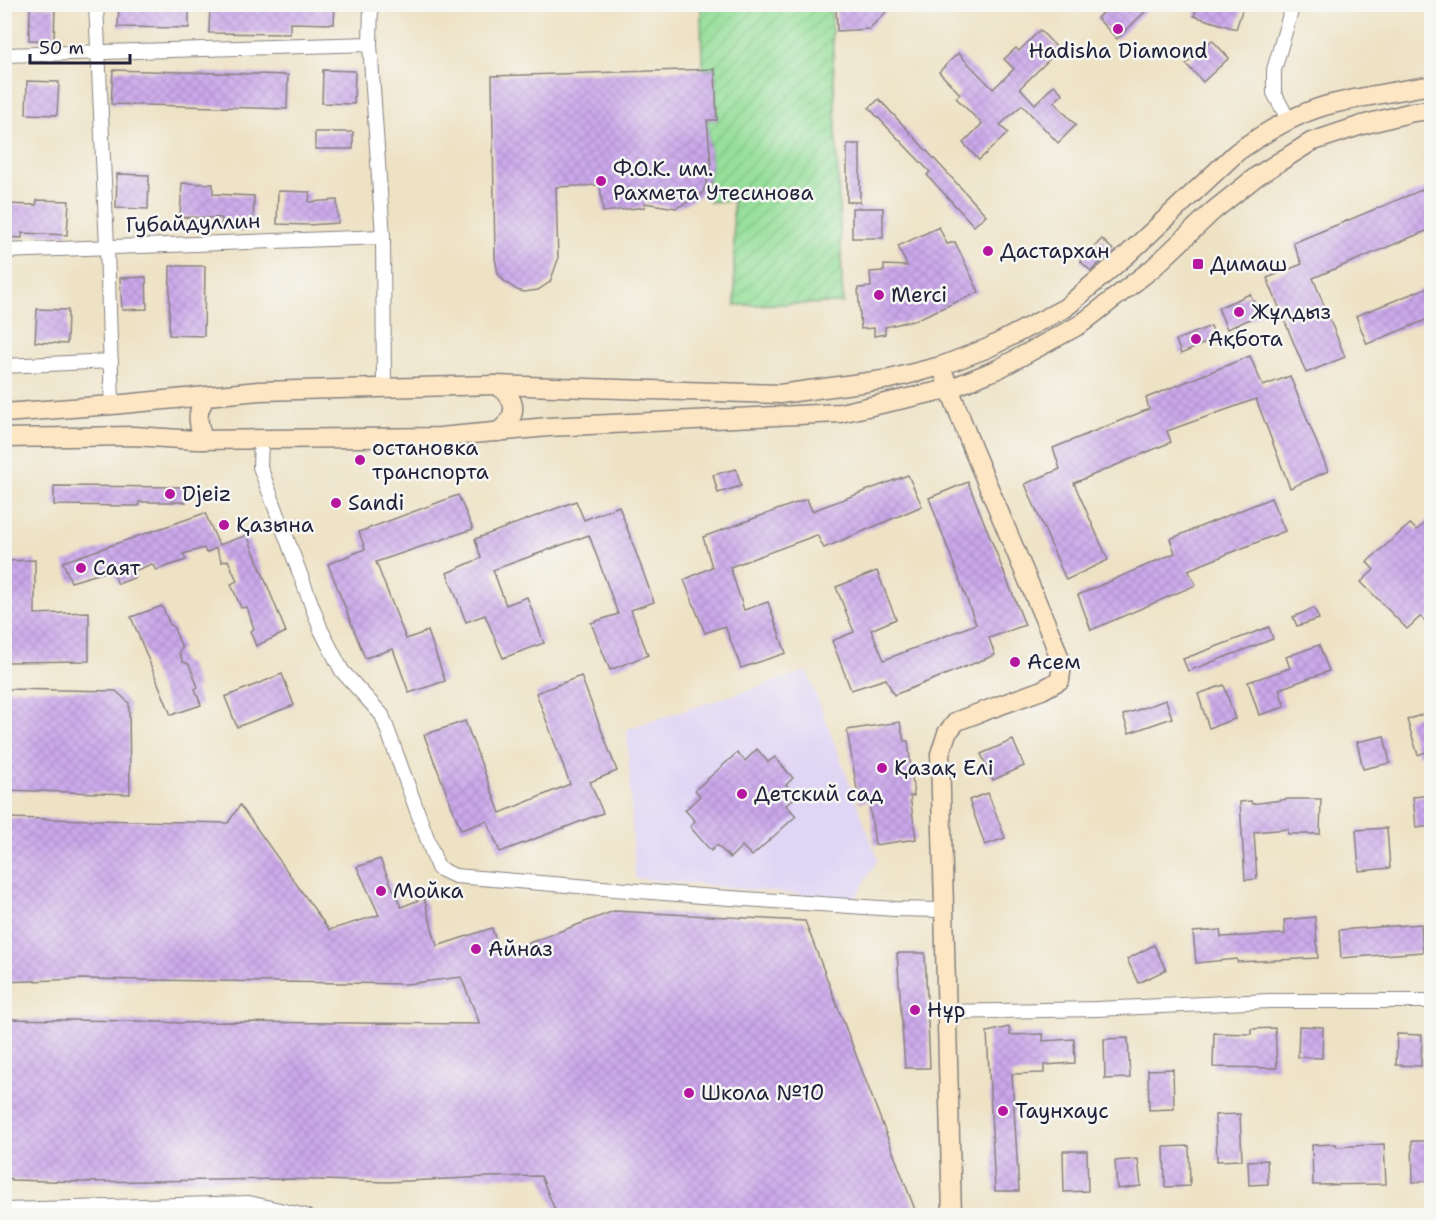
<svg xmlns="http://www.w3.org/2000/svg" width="1436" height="1220" font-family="'Shantell Sans',sans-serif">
  <defs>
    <pattern id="garden-furrows" width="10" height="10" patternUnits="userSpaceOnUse" patternTransform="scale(1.5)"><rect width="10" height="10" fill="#96df9a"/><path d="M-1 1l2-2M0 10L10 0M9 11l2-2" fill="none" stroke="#81bf86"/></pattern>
    <pattern id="building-cross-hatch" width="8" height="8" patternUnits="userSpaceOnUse" patternTransform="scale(1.5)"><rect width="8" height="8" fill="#cba8ea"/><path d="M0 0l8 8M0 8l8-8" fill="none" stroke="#ae90ca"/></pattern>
  </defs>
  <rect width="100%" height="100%" fill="#f6f6f2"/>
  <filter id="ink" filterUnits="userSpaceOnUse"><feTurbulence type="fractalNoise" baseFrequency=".0167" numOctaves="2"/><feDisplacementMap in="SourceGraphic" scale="12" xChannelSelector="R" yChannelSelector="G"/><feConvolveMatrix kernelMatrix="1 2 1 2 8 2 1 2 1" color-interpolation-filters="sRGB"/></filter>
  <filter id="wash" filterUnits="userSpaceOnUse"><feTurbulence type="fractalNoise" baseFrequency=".008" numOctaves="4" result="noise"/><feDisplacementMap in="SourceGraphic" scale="24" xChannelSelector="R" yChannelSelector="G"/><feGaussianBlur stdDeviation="1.35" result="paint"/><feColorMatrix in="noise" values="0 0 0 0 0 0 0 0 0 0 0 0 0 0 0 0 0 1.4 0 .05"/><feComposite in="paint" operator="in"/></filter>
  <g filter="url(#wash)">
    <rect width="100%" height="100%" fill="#eee2c5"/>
    <path fill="#dfd5f5" d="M807,671L878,859L854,900L635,878L627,729Z"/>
    <path fill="url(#garden-furrows)" stroke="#5c806a" stroke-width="1.5" d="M701,5H831L843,303L735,305L733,201L709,202L708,179L711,164L707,120H717L715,69H702Z"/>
    <g id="blocks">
      <g fill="url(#building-cross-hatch)">
        <path d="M119,4H189V28L118,27Z"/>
        <path d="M210,4H335L334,24L290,23V34L209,33Z"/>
        <path d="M836,4H894L869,29L837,31Z"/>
        <path d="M1111,4H1153L1117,39L1097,18Z"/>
        <path d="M1198,4H1244L1236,29L1194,16Z"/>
        <path d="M30,6L55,7L54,41L29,40Z"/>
        <path d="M1040,30L1059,50L1020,88L1035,104L1054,85L1063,94L1054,102L1076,125L1058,143L1022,105L1000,125L1008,133L979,160L963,143L982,124L956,98L960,94L939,72L958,53L993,89L1014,69L1004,59L1016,48L1019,51Z"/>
        <path d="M1212,40L1229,58L1203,82L1186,64Z"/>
        <path d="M715,69L717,120H707L711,164L709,175L703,192L697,198L676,208L644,203L645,207L603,212L600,185L556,187L558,260L550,282L538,290L524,292L517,290L504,281L498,274L495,258L492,76Z"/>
        <path d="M113,70L288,75L287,109L111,104Z"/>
        <path d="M323,70L355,71L354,104L322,103Z"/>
        <path d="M27,81L59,82L57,115L26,114Z"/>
        <path d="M879,99L986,215L974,226L927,175L930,172L869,108Z"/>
        <rect x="315" y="132" width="38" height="17"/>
        <rect x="847" y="144" width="13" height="58"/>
        <path d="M117,174L149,175L148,209L116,208Z"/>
        <path d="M182,183L213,184V194L254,196L253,229L221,228L222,218L180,217Z"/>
        <path d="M1431,186V229L1313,278L1345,357L1306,373L1267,278L1302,264L1293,243Z"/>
        <path d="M278,191L310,192L309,202L337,200L338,223L308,225L277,224Z"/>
        <path d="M37,200L69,201L67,235L22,233V238L4,237V204L36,205Z"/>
        <rect x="852" y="208" width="31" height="30"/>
        <path d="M939,227L947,244L955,242L979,292L915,320L885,327V334L874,336V328L861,329L858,288L871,287L870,272L884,271V265L907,266L898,246Z"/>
        <path d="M1102,239L1113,250L1091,271L1080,261Z"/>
        <path d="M170,266H205L204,336L169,335Z"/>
        <path d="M146,277L147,309L122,310L120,278Z"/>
        <path d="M1431,286V318L1367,344L1356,316Z"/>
        <path d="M1250,294L1260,315L1227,329L1218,308Z"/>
        <path d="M37,309L68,310L67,344L35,342Z"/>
        <path d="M1211,326L1216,338L1181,354L1176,340Z"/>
        <path d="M1250,356L1263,386L1290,376L1328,471L1290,488L1256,399L1167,431L1171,442L1074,483L1108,560L1066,580L1025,484L1060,469L1053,448L1149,409L1146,398Z"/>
        <path d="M736,469L741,486L718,493L713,475Z"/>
        <path d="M908,475L922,506L824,548L817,535L730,567L744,610L768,602L786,653L741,668L725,626L705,633L684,580L712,567L703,537L807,499L812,511Z"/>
        <path d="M968,482L1025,625L989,638L995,655L894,695L886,679L851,690L832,641L854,632L836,587L877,571L896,619L871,630L884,660L976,624L929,498Z"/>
        <path d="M54,486L187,487L186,502H139V506L54,505Z"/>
        <path d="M458,495L473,529L376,562L406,639L428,631L445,681L409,693L393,649L365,658L328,564L365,549L359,532Z"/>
        <path d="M1271,498L1285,531L1188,570L1196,585L1091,630L1078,595L1175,553L1170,539Z"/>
        <path d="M576,501L584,520L619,506L654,602L631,610L648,655L610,670L591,623L618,614L589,535L493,570L506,605L527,597L544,643L503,658L485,615L466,622L447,573L481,558L475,539Z"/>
        <path d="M205,513L219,545L247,535L286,632L256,646L250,631L254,629L247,607L241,608L231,584L237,581L228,560L222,562L216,548L206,553L204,548L183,554L186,560L156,570L152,564L134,571L136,577L118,584L112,570L71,582L63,562Z"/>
        <path d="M1431,517V616L1426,621L1420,617L1407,629L1361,582L1374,570L1367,562L1410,524L1417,530Z"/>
        <path d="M35,560V614L89,612V661L4,662V561Z"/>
        <path d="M162,606L170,625L173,626L182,648L179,652L183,662L189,664L198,687L195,689L201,705L171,715L131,617Z"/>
        <path d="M1314,608L1319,619L1297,626L1293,617Z"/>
        <path d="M1269,627L1273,639L1188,671L1183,659Z"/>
        <path d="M1319,645L1329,671L1279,689L1285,707L1259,715L1248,682L1290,668L1286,657Z"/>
        <path d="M282,674L294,705L237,727L225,697Z"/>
        <path d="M581,676L617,771L590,782L603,813L500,852L487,821L461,830L424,735L465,721L500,813L570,784L536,693Z"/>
        <path d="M1224,685L1235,719L1209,728L1198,694Z"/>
        <path d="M4,689L116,691L129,703L130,794L4,790Z"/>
        <path d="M1166,700L1172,718L1129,733L1123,715Z"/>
        <path d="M1431,711V750L1418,755L1407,720Z"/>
        <path d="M900,722L904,741H908L914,796H910L916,839L875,845L869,801L859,802L847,730Z"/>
        <path d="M1384,736L1390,763L1363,769L1357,742Z"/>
        <path d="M1013,740L1024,766L993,780L981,754Z"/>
        <path d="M757,749L768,762L775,757L793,778L786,785L797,796L786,805L796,816L752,856L742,846L730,858L717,845L711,851L690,827L695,821L685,810L700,796L695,790L737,753L745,761Z"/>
        <path d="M988,793L1005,838L985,845L969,800Z"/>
        <path d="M1431,795V826L1416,828L1413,797Z"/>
        <path d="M1289,799H1321L1320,834H1288V829L1254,832L1257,879L1245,880L1240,802L1251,801L1252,804Z"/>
        <path d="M240,805L329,930L379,915L357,867L380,859L401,907L424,898L437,946L492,928L500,954L614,911L805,921L917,1215H557L541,1176L488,1177L388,1182L287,1179L84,1182L12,1180L4,1173V1019L135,1021L182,1023L230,1022L480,1024L461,977L407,984L83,979L4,982V818L228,823Z"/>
        <path d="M1387,828L1390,868L1359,871L1356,830Z"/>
        <path d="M1315,917L1318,958L1237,962V959L1196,963L1193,932L1220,930L1221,937L1285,934L1284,920Z"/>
        <path d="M1421,924L1423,952L1341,958L1339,930Z"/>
        <path d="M1154,945L1166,970L1138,983L1127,959Z"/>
        <path d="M897,953H925L930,1068H905Z"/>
        <path d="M1299,1026L1323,1027L1322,1058L1298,1057Z"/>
        <path d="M1009,1027L1010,1035L1043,1034V1041L1074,1039L1075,1063L1044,1065V1073L1012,1074L1019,1191H995L987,1032Z"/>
        <path d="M1275,1028L1277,1068L1213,1067L1214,1033L1251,1034V1029Z"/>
        <path d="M1397,1034L1422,1035L1421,1066L1396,1065Z"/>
        <path d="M1128,1038L1130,1078L1105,1079L1104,1039Z"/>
        <path d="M1173,1069L1174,1109L1149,1110L1148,1070Z"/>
        <path d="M1240,1114L1242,1160L1217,1161L1215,1115Z"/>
        <path d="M1412,1141H1431V1181L1413,1182Z"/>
        <path d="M1336,1144L1337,1147L1384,1144L1386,1184L1313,1185L1312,1145Z"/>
        <path d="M1189,1146L1190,1186L1165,1187L1164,1147Z"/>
        <path d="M1063,1151H1087L1088,1191L1064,1192Z"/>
        <path d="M1138,1159L1141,1186L1117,1189L1115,1161Z"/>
        <path d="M1267,1160L1268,1184L1249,1185L1248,1161Z"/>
      </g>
    </g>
  </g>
  <g filter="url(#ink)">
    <use href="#blocks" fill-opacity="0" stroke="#888280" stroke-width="1.5"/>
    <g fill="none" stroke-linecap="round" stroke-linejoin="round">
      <g stroke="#888280" stroke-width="16">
        <g id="street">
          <path d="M96,4L107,247L112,405"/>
          <path d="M371,4L370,44L383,237L384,388"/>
          <path d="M4,55L370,44"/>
          <path d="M1289,121L1274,93V70L1293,4"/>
          <path d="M4,251L383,237"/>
          <path d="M4,366L111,361"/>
          <path d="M261,439L260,467L321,630L342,671L382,715L438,868L455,876L701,896L895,909L944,910"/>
          <path d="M946,1012L1097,1009L1269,1001H1432"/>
          <path d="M4,1210L249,1203L306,1216"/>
        </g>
      </g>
      <g stroke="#888280" stroke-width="21">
        <g id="secondary">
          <path d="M945,377L973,450L1053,640L1062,665L1060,680L1042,690L957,721L947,733L940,754L952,1216"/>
          <path d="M496,385C518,399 519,416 498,432"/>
          <path d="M4,413L112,405L259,391L496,385L780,394L890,379L941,366L988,348L1065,308L1128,254L1237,152C1265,132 1299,112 1332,104C1364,96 1398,91 1432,85"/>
          <path d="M4,438L134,436L196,440L440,437L548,427L840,413L949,389L998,369L1081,324L1153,268L1213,211L1257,176L1311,142L1362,125L1413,112L1432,110"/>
          <path d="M204,440C197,424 195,409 208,396"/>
        </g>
      </g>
      <use href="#street" stroke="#fff" stroke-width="14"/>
      <use href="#secondary" stroke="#fce6c4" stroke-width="18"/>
    </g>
  </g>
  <g fill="#b5179e" stroke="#f6f6f2" stroke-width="2">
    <circle cx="1118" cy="29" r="6"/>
    <circle cx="601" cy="181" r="6"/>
    <circle cx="988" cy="251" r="6"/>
    <rect x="1192" y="258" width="12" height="12" rx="3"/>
    <circle cx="879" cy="295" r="6"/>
    <circle cx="1239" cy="312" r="6"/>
    <circle cx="1196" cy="339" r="6"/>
    <circle cx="360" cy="460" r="6"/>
    <circle cx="170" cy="494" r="6"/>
    <circle cx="336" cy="503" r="6"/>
    <circle cx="224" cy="525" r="6"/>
    <circle cx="81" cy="568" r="6"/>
    <circle cx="1015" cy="662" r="6"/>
    <circle cx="882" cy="768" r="6"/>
    <circle cx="742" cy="794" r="6"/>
    <circle cx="381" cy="891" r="6"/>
    <circle cx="476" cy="949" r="6"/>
    <circle cx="915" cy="1010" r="6"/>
    <circle cx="689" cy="1093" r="6"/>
    <circle cx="1003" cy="1111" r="6"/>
  </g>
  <g text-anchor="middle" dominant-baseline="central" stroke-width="5" stroke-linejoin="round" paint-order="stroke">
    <g font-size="21" fill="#22223b" stroke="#f6f6f2" text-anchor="start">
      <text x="1118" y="51" text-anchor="middle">Hadisha Diamond</text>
      <text x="613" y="169">Ф.О.К. им.<tspan x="613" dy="24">Рахмета Утесинова</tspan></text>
      <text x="1000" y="251">Дастархан</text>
      <text x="1210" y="264">Димаш</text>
      <text x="891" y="295">Merci</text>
      <text x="1251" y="312">Жұлдыз</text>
      <text x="1208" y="339">Ақбота</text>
      <text x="372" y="448">остановка<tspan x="372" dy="24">транспорта</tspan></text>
      <text x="182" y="494">Djeiz</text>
      <text x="348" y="503">Sandi</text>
      <text x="236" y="525">Қазына</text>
      <text x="93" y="568">Саят</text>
      <text x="1027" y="662">Асем</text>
      <text x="894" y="768">Қазақ Елі</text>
      <text x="754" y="794">Детский сад</text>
      <text x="393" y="891">Мойка</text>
      <text x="488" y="949">Айназ</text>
      <text x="927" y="1010">Нұр</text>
      <text x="701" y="1093">Школа №10</text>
      <text x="1015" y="1111">Таунхаус</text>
    </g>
    <g font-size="21" fill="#22223b" stroke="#f6f6f2">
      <text transform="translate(193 223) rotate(-2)">Губайдуллин</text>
    </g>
  </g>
  <rect width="1436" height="1220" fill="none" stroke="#f6f6f2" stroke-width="24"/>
  <path d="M30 54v9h100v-9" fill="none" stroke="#22223b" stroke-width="3"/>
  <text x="39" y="54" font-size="18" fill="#22223b" stroke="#f6f6f2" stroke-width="4.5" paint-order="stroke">50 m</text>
</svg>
